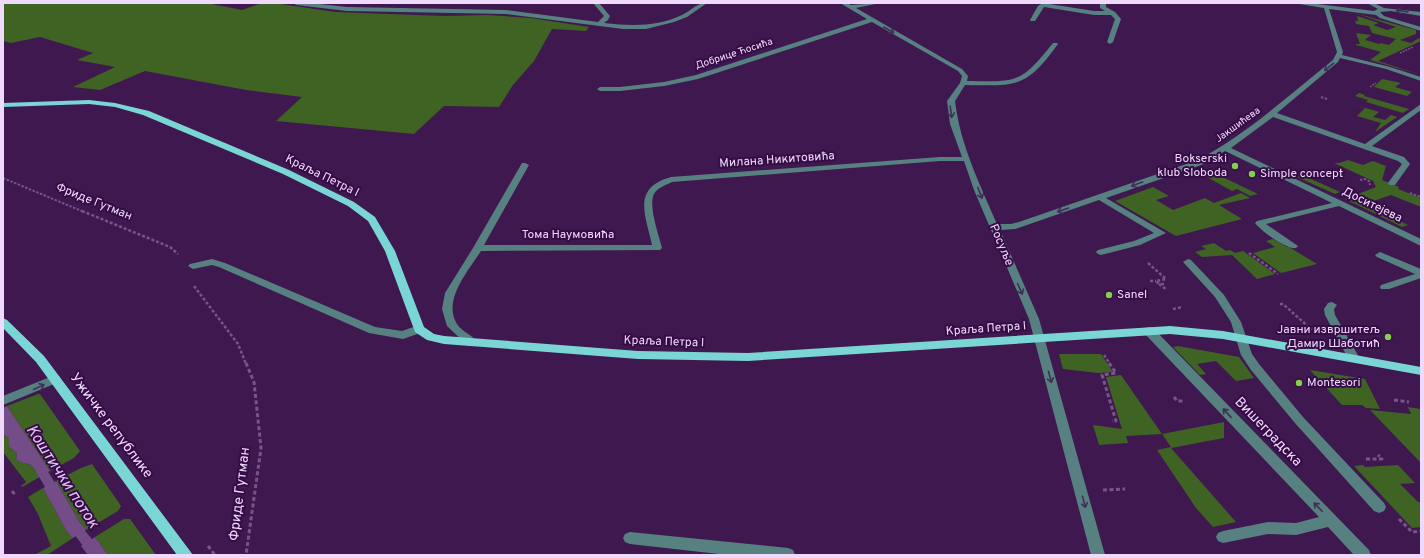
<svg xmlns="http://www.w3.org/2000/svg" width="1424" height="558" font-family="Overpass,sans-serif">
  <rect width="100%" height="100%" fill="#3f1850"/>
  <g fill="#3e6323">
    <path d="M3,3H207L242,10L262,3H274L335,12L445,16L488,15L531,18L589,27L586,31L552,29L534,61L513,85L499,107L444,106L414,134L276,121L302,97L246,90L145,71L100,90L73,87L115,67L77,60L93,53L40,37L11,43L3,41Z"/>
    <path d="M1355,13L1416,30V34L1400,40L1411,43L1419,38L1421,41L1378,61L1421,75L1370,60L1381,52L1356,45V44H1360L1356,33L1371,35L1365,40L1379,44L1380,43L1389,45L1396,39L1372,33L1369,26L1356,24L1355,21H1358L1357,16L1379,23L1373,25L1387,30L1396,27Z"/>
    <path d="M1382,79L1401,83L1395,87L1412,92L1407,96L1374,87Z"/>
    <path d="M1359,93L1365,95L1364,96L1409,109L1403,113L1366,102L1368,100L1355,96Z"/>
    <path d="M1343,101L1379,112L1373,117L1385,120L1391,115L1397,117L1375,132L1381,123L1357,116L1365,108Z"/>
    <path d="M1348,160L1363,165L1373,161L1386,166L1382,180L1399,187L1398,189L1421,198V207L1391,195L1365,204L1408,225L1402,227L1345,199L1376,187L1373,181L1334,163H1339Z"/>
    <path d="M1214,173L1258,194L1250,196L1237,189L1232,191L1205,176Z"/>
    <path d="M1302,175L1340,192L1335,194L1297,177Z"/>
    <path d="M1153,187L1169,196L1156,200L1173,210L1205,198L1214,203L1241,193L1250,198L1219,205L1242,219L1176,236L1115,201Z"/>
    <path d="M1273,239L1287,247H1289L1317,264L1281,273L1253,253L1275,247L1266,241Z"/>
    <path d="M1214,243L1226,251L1230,250L1235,253L1243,251L1275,274L1257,279L1232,255L1202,257L1195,252L1206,249L1201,246Z"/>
    <path d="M1178,346L1239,357L1254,378L1236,381L1216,361L1197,364L1206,374L1200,375L1173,347Z"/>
    <path d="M1059,354H1101L1113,372L1098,373L1063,369Z"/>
    <path d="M1310,370L1365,379L1380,409L1366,408L1362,405H1342Z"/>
    <path d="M1121,375L1162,434L1224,422V438L1171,448L1236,522L1213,527L1196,508L1157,450L1171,447L1162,434L1126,436L1128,443L1099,445L1093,425L1122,429L1106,377Z"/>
    <path d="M38,394H40L80,451L74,458L50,471L7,406Z"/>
    <path d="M1408,407L1420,409L1421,412V463L1370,410L1411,414Z"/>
    <path d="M3,434L9,438L11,449L16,452L17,455L16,459C23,466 37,460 38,478L22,487L21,486L26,482L3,452Z"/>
    <path d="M92,464L121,506L118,511L86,530L80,523L56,481L81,468Z"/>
    <path d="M1363,465L1365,467L1398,465L1415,483L1400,484L1418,502H1421V527L1412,528L1354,466Z"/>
    <path d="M43,488L67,532L73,538L47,555H34L51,546L38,514L28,497Z"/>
    <path d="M124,519H130L156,555H108L95,537Z"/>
  </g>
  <g fill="#744c88">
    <path d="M7,406L50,471L38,478C37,460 23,466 16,459L17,455L16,452C9,448 8,446 9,438L3,434V408Z"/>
    <path d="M56,481L80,523L86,530L73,538L67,532L43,488Z"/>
    <path d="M95,537L108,555H88L81,546Z"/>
  </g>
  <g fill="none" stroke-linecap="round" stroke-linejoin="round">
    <g fill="#744c88" fill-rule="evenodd">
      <path d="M38,460L42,462L60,491L62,495L60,499L56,500L52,499L34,468L32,465L34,462Z"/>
      <path d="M73,520L77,521L105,555H90L67,525L69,521Z"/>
    </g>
    <g stroke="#775687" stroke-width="1.5" stroke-dasharray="2 1" stroke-linecap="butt">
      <path d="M1400,53L1413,47"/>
      <path d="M1370,87L1376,83"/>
    </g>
    <g stroke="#775687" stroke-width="2" stroke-dasharray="2.5 1.5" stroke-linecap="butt">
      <path d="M1321,97L1327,99"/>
      <path d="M3,178L84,212"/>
      <path d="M1360,180L1365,179L1369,181L1370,185"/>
      <path d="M1410,193L1421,197"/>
    </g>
    <g stroke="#775687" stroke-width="2.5" stroke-dasharray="3 2" stroke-linecap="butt">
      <path d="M82,211L170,247L178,254"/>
      <path d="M1249,253L1278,274"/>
      <path d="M1148,263L1166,279L1156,281L1159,284"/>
      <path d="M1150,281H1156"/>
      <path d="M1164,284H1159L1167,290"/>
      <path d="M194,286L238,344L246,364"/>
      <path d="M1280,304H1283L1312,330"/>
      <path d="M1173,309L1182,307"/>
      <path d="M1104,355L1110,364"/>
    </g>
    <g stroke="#775687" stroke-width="3" stroke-dasharray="4 2.5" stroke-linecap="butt">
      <path d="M246,363L254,382L261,448L246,555"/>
      <path d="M1109,363L1116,373L1102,375L1116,421H1112"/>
      <path d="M1174,397L1177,401H1185"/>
      <path d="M1394,400L1409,402"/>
      <path d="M1366,459H1382L1378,455"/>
      <path d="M1103,490L1125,489"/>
      <path d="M12,491L16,496"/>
      <path d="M1399,519L1412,532L1421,531"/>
      <path d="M208,546L215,555"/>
    </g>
    <g fill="#578180" fill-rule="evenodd">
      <path d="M293,3H310L347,7L506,10L598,22L604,16L593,3H599L610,16L608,20L604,23C631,26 657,27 682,15C691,11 696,3 707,3L687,17L674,22L646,29H623L506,14L347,11L296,5Z"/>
      <path d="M840,3H847L851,5L880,3L856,8L962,69L968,76L967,81C1018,82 1021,83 1053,43H1057L1058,44C1026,88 1017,86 965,85L955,101C960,144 980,185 997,224H1011L1019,222L1198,160C1248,133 1289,95 1333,60L1337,52L1324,8L1293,3H1309L1374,11L1378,9L1367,3H1374L1384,8L1421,12V16L1391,11L1380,12L1384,16L1421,27V31L1380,18L1376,15L1329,9L1343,52L1342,55L1390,67L1421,77V81L1386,69L1340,58L1338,62L1277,113L1365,144L1421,104V110L1372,146L1404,157L1410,164L1395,185H1389L1388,183L1402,164L1398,161L1273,117L1231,148L1421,239V246L1339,206L1266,224L1298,246L1296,248C1287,250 1261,231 1255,223L1257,221L1332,203L1225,151L1204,164L1106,198L1166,233L1140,245L1101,255L1098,254L1096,252L1098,250L1134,241L1154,233L1099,200L1015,229L1000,230L1039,319L1105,555H1091L1029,319L974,190L964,161H940L672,182C666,185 657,188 654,194C648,206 659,235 662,248L660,250L481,251C469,270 442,300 457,324C462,332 473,335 478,343L476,346H468L447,326L442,309L445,293L473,248L522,163H525L529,165L484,245H652C646,216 631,188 671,177L940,157H962L950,124L947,101L960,83L962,76L958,71L872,22L698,79L664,86L620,91H600L597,89L600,87H620L664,82L696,75L867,19Z"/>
      <path d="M1043,3L1094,11H1105L1100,8V3H1106V7L1115,12L1121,19L1113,42L1110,44L1107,42L1115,19L1111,15H1094L1044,7L1035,21H1031L1030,20L1038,6Z"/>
      <path d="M1380,252L1421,269V278L1389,289H1381L1380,287L1381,285L1415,274L1377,257L1375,255Z"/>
      <path d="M212,259L225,263L375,327L402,331L419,325L423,326L424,329L423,332L403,339L369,333L219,267L212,265L193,269L188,266L190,264Z"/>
      <path d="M1188,259L1191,260L1224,295L1241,322L1252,354L1259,364L1303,417L1384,503L1386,507L1384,511L1379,513L1374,511L1295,423L1251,370L1241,355L1231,322L1215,297L1183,262Z"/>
      <path d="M1332,302L1337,305L1334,309L1335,315L1360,359L1358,362H1350L1325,315L1324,309L1328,303Z"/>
      <path d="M1149,327L1153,328L1369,550L1371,555H1354L1328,527L1296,535L1268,534L1223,543L1218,541L1216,537L1218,533L1223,531L1268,522L1296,523L1319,517L1145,334L1144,331L1145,328Z"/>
      <path d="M55,375L59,376L61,379L59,382L3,405V396Z"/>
      <path d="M630,532L788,548L793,550L795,555H728L630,544L625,542L623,538L625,534Z"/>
    </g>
    <g fill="#7ad6d4" fill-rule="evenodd">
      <path d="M89,100L115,103L149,111L289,170L354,202L375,217L395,251L424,327L434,334L444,336L638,351L748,353L1170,326L1223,331L1421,367V375L1223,339L1170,334L748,361L638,359L444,344L427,340L415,332L385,251L368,221L348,206L283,174L143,115L115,107L89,104L3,107V103Z"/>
      <path d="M3,318L7,320L44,356L193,555H177L36,362L3,328Z"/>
    </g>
  </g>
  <defs><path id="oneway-shaft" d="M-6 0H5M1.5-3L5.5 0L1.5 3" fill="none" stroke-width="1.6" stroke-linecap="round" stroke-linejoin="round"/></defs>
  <g stroke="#3f2f57">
    <use href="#oneway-shaft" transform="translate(1402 11) rotate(-172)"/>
    <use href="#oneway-shaft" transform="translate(889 30) rotate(30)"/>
    <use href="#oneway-shaft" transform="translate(1329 67) rotate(141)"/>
    <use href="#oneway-shaft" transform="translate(951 112) rotate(82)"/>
    <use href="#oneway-shaft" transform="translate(1137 184) rotate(160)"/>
    <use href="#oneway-shaft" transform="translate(980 193) rotate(68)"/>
    <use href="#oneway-shaft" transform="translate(1063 210) rotate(161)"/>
    <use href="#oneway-shaft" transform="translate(1020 289) rotate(66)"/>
    <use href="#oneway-shaft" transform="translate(1050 377) rotate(75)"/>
    <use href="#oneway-shaft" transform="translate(39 387) rotate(-25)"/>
    <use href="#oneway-shaft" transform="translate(1227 413) rotate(-133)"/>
    <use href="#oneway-shaft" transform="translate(1084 502) rotate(75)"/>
    <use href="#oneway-shaft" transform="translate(1318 507) rotate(-134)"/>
  </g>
  <g fill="#85cf4c" stroke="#350c45" stroke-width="1.5">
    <circle cx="1235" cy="166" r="4"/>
    <circle cx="1252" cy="174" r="4"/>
    <circle cx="1109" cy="295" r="4"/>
    <circle cx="1388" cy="337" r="4"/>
    <circle cx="1299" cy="383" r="4"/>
  </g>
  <g text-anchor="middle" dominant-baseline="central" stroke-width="4" stroke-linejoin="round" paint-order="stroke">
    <g font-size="10" fill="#f0dafc" stroke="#350c45">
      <text transform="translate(734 54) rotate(-18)">Добрице Ћосића</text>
      <text transform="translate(1238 125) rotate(-36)">Јакшићева</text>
    </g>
    <g font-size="12" fill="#f0dafc" stroke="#350c45" text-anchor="start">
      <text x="1227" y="159" text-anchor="end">Bokserski<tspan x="1227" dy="14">klub Sloboda</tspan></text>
      <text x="1260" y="174">Simple concept</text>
      <text x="1117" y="295">Sanel</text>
      <text x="1380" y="330" text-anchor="end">Јавни извршитељ<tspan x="1380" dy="14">Дамир Шаботић</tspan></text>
      <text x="1307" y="383">Montesori</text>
    </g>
    <g font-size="12" fill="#f0dafc" stroke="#350c45">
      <text transform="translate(777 160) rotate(-4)">Милана Никитовића</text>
      <text transform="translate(322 176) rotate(26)">Краља Петра I</text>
      <text transform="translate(94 202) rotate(22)">Фриде Гутман</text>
      <text transform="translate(1372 205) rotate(26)">Доситејева</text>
      <text x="568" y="235">Тома Наумовића</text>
      <text transform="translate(1001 245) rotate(67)">Росуље</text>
      <text transform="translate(986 329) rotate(-4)">Краља Петра I</text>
      <text transform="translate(664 342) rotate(2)">Краља Петра I</text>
    </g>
    <g font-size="14" fill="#f0dafc" stroke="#350c45">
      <text transform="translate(111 426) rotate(53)">Ужичке републике</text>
      <text transform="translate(1268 432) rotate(46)">Вишеградска</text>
      <text transform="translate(240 494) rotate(-83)">Фриде Гутман</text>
    </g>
    <g font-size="16" font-style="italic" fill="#e4c2f6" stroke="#350c45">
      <text transform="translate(62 477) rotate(57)">Коштички поток</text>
    </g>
  </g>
  <rect width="1424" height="558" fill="none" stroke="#f0dafc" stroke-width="8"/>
</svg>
